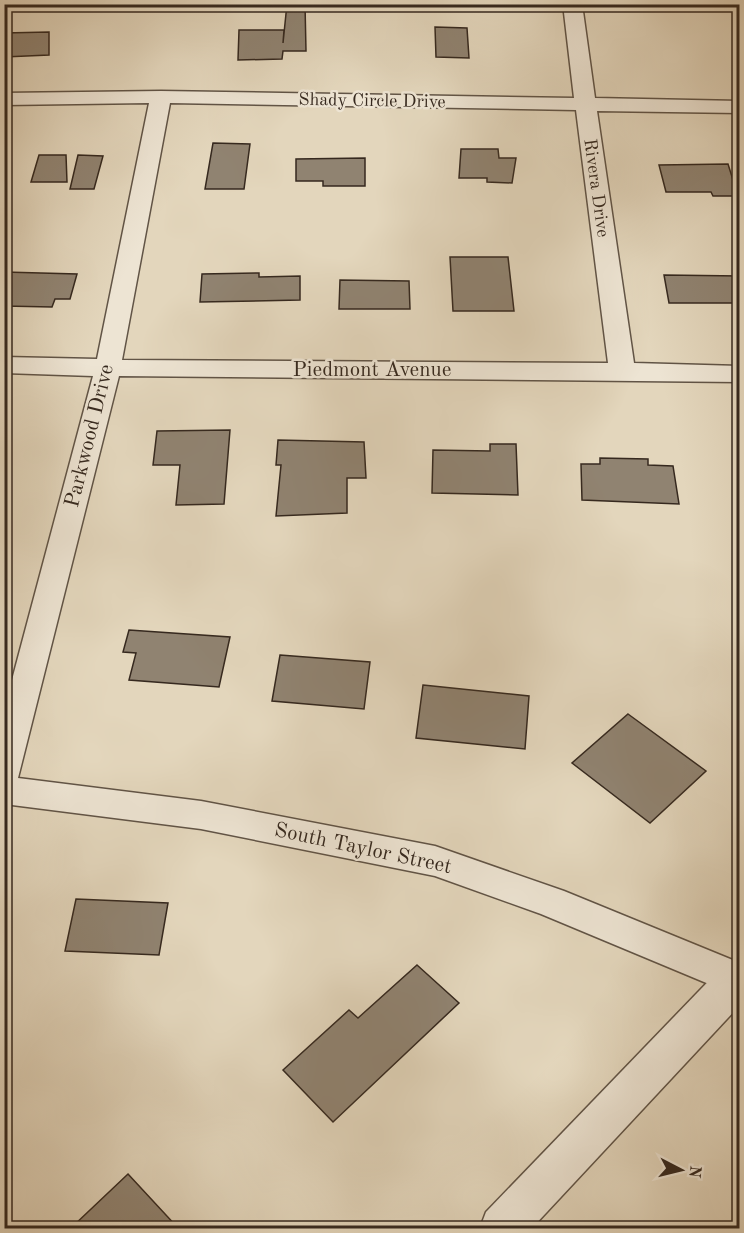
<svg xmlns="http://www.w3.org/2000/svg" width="744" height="1233" font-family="'Old Standard TT',serif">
  <rect width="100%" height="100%" fill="#e3d6bc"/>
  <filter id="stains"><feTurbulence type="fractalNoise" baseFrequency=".00333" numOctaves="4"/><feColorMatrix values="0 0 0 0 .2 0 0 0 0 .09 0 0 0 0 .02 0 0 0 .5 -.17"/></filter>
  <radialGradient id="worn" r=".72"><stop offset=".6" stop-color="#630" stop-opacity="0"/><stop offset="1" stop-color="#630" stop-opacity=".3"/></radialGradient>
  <g fill="#908371" stroke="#36291f" stroke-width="1.5">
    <path d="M287,4H305L306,51H283L282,59L238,60L239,30H284L283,43Z"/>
    <path d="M435,27L467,28L469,58L436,57Z"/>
    <path d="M49,32V55L4,57V33Z"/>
    <path d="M213,143L250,144L244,189H205Z"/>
    <path d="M461,149H498L499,158H516L512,183L487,182V178H459Z"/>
    <path d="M39,155H66L67,182H31Z"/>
    <path d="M78,155L103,156L94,189H70Z"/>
    <path d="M365,158V186H323V181H296V159Z"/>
    <path d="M728,164L738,196H713L711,192H666L659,165Z"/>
    <path d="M450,257H508L514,311H453Z"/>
    <path d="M4,272L77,274L70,299H55L52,307L4,306Z"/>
    <path d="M259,273V277L300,276V300L200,302L202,274Z"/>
    <path d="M664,275L740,276V303H669Z"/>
    <path d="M340,280L409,281L410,309H339Z"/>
    <path d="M230,430L224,504L176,505L180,465H153L157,431Z"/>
    <path d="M278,440L364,442L366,478H347V513L276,516L281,465H276Z"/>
    <path d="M490,444H516L518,495L432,493L433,450L490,451Z"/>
    <path d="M600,458L648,459V465L673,466L679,504L582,500L581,464H600Z"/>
    <path d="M129,630L230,637L219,687L129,680L136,653L123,652Z"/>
    <path d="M280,655L370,662L364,709L272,701Z"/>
    <path d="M423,685L529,696L525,749L416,738Z"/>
    <path d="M628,714L706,771L650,823L572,763Z"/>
    <path d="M76,899L168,903L159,955L65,951Z"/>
    <path d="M417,965L459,1003L333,1122L283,1070L349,1010L358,1018Z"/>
    <path d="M128,1174L178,1228H71Z"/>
  </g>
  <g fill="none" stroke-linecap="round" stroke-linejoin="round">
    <g stroke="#615446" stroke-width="3">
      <path id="minor" d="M563,4H582L595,98L740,101V113L597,111L634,363L740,366V382L119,376L18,778L201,801L435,846L564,891L740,963V997L541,914L435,876L201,829L4,804V710L93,376L4,373V357L97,359L149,103L4,105V93L161,91L574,98ZM170,103L576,110L608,363L122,360Z"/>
    </g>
    <g stroke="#615446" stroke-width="3">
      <path id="tertiary" d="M740,958V1005L532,1228H480L486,1212L726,963Z"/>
    </g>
    <use href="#minor" fill="#ede4d3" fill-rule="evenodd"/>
    <use href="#tertiary" fill="#ede4d3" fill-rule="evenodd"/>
  </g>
  <g text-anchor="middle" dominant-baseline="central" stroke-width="5" stroke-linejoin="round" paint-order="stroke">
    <g font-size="18" fill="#36291f" stroke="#ede4d3">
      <text transform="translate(372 101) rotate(1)">Shady Circle Drive</text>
      <text transform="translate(596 188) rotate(82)">Rivera Drive</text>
    </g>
    <g font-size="21" fill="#36291f" stroke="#ede4d3">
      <text x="372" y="370">Piedmont Avenue</text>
      <text transform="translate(90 436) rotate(-76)">Parkwood Drive</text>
      <text transform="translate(363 849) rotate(12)">South Taylor Street</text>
    </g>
  </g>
  <rect width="744" height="1233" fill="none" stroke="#e3d6bc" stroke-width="24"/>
  <rect x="6" y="6" width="732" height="1221" fill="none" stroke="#36291f" stroke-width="3"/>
  <rect x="12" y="12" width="720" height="1209" fill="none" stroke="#36291f" stroke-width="1.5"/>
  <g transform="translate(681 1170) rotate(97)" stroke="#ede4d3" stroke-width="4.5" paint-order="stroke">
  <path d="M0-4.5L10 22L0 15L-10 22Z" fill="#36291f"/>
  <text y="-9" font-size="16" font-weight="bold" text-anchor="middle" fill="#36291f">N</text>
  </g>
  <rect width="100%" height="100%" filter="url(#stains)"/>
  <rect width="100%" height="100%" fill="url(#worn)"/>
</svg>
